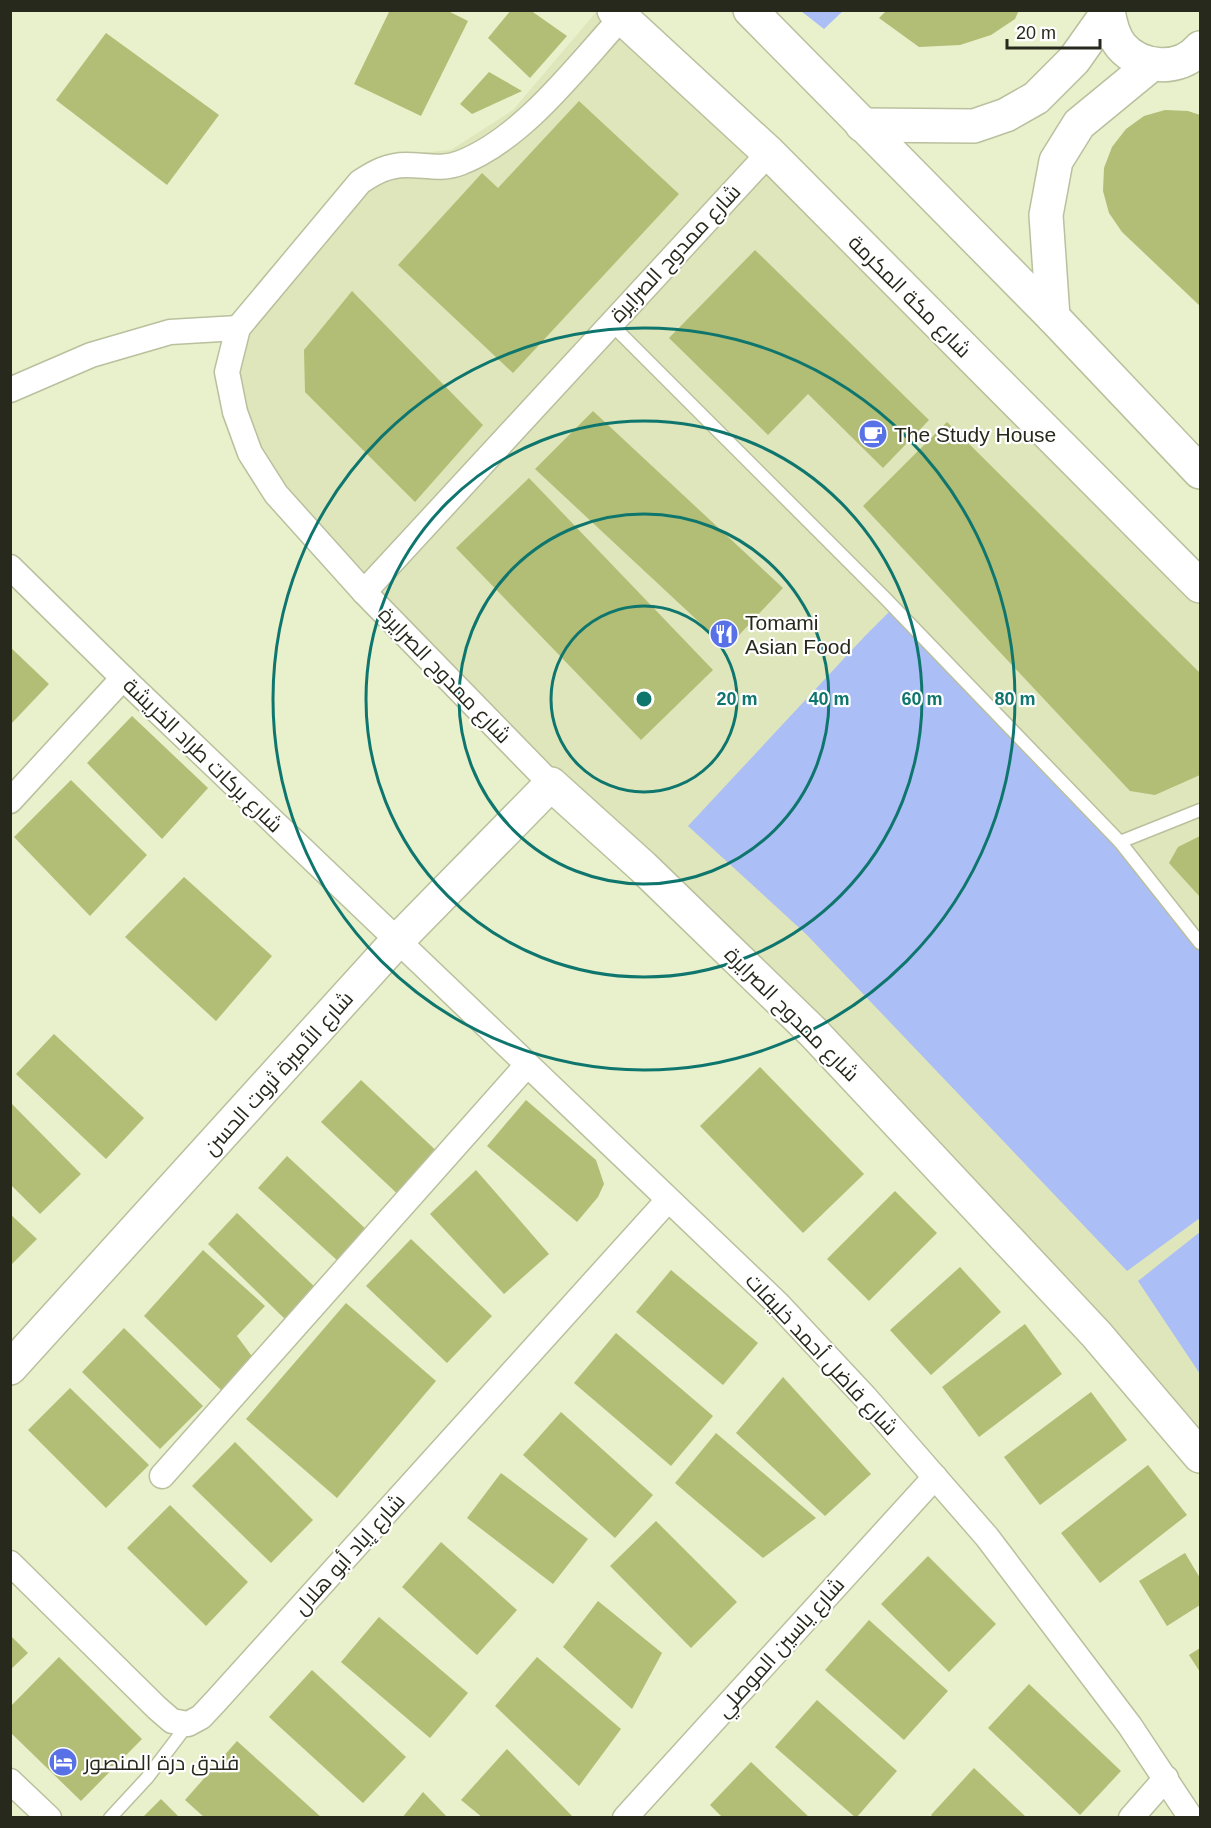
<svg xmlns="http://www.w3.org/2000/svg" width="1211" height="1828" font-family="Arial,Cairo,sans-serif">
  <rect width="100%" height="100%" fill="#e9f0cc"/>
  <path fill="#dfe6bb" d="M597,11H614L1200,586V1456L276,494L235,412L238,328L386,156L451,150L513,110Z"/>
  <g fill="#acbef6">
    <path d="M801,11H843L824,29Z"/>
    <path d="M894,607L1120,842L1200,943V1218L1127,1271L807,935L688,826L865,636Z"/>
    <path d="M1200,1232V1374L1138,1281Z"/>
  </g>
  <g fill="#b2bd75">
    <path d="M390,10H446L468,21L421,116L354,84Z"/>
    <path d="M511,10H530L567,36L530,78L488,38Z"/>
    <path d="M887,10H1019L1015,19L991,35L960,45L919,47L879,18Z"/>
    <path d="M106,33L219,115L167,185L56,100Z"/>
    <path d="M489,72L522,91L472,114L460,104Z"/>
    <path d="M579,101L679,194L513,373L398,265L482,173L498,188Z"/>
    <path d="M1165,110L1188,111L1200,115V306L1122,232L1109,213L1103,191L1104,168L1112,147L1126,129L1144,116Z"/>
    <path d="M755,250L929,420L883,468L808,394L768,435L669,338Z"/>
    <path d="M352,291L483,425L415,502L305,392L304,350Z"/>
    <path d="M593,411L783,588L727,648L535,469Z"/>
    <path d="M947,422L1200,673V775L1155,795L1130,791L863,506Z"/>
    <path d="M529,478L713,670L641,740L456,548Z"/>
    <path d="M10,647L49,684L10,725Z"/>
    <path d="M132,716L208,788L162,839L87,763Z"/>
    <path d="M71,780L147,855L90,916L14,837Z"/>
    <path d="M1200,836V897L1169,863L1178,847Z"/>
    <path d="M184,877L272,956L216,1021L125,937Z"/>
    <path d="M54,1034L144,1118L106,1159L16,1074Z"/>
    <path d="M760,1067L864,1174L803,1233L700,1126Z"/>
    <path d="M361,1080L444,1158L404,1200L321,1122Z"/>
    <path d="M526,1100L596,1160L604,1184L598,1197L577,1222L487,1146Z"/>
    <path d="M10,1102L81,1174L40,1214L10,1184Z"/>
    <path d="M287,1156L368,1231L339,1262L258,1188Z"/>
    <path d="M476,1170L549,1254L504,1294L430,1214Z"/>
    <path d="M895,1191L937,1233L869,1301L827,1259Z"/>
    <path d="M237,1213L317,1289L288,1322L208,1244Z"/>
    <path d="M10,1214L37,1239L10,1266Z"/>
    <path d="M411,1239L492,1316L447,1363L366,1286Z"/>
    <path d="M203,1250L265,1306L237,1336L254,1359L222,1391L144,1316Z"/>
    <path d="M960,1267L1001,1312L931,1375L890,1330Z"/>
    <path d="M671,1270L758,1343L723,1385L636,1312Z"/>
    <path d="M346,1303L436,1381L337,1498L246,1419Z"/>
    <path d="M1025,1324L1062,1374L979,1437L942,1387Z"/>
    <path d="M124,1328L203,1406L160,1449L82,1372Z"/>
    <path d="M616,1333L713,1416L671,1466L574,1383Z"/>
    <path d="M783,1377L871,1474L825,1516L736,1433Z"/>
    <path d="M70,1388L149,1465L106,1508L28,1430Z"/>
    <path d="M1091,1392L1127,1440L1040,1505L1004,1457Z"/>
    <path d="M561,1412L653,1495L615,1538L523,1455Z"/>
    <path d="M716,1433L816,1518L763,1558L675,1483Z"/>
    <path d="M235,1442L313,1520L271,1563L192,1486Z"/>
    <path d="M1148,1465L1187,1515L1100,1583L1061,1533Z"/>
    <path d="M501,1473L588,1539L553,1584L467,1518Z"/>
    <path d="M170,1505L248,1582L206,1626L127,1548Z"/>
    <path d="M656,1521L737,1602L691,1648L610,1566Z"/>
    <path d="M441,1542L517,1610L477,1655L402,1587Z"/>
    <path d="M1185,1553L1200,1578V1605L1167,1626L1139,1581Z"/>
    <path d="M928,1556L996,1624L949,1672L881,1604Z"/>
    <path d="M598,1601L662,1653L632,1709L563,1647Z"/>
    <path d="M379,1617L468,1693L430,1738L341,1662Z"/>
    <path d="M869,1620L948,1691L904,1740L825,1670Z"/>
    <path d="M10,1635L28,1653L10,1670Z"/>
    <path d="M1200,1648V1672L1189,1655Z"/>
    <path d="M59,1657L142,1739L81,1801L10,1732V1707Z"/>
    <path d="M537,1657L621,1729L579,1786L495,1706Z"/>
    <path d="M312,1670L406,1757L363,1803L269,1717Z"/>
    <path d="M1029,1684L1121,1771L1080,1815L988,1728Z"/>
    <path d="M817,1700L897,1771L856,1818L775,1747Z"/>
    <path d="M237,1741L322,1818H205L185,1800Z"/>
    <path d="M507,1749L572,1816L570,1818H483L461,1800Z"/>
    <path d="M751,1762L810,1818H723L710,1805Z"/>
    <path d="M974,1768L1027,1818H934L931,1815Z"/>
    <path d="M423,1792L448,1818H402Z"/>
    <path d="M161,1799L180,1818H142Z"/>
  </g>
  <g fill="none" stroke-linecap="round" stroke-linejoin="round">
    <g stroke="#b9c09d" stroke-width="15">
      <g id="lane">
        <path d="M610,323L884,597L1120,842L1200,943"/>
        <path d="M1120,842L1200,810"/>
        <path d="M110,1818L147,1778L188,1724"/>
      </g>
    </g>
    <g stroke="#b9c09d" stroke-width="27">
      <g id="street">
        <path d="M10,390L91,355L170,332L238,328"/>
        <path d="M10,567L123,678L778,1304L865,1397L987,1537L1130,1726L1191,1818"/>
        <path d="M364,592L769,153"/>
        <path d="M551,784L364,592L276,494L250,453L235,412L227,372L238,328L360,182C375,172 388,165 406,165C426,165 442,170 460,163C523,139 577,66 622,17"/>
        <path d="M10,801L123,678"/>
        <path d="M162,1476L527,1065"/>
        <path d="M10,1563L157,1708L172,1721L188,1724L201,1717L216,1701L668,1200"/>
        <path d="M10,1781L49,1818"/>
        <path d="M625,1818L935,1477"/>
        <path d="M1131,1818L1166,1778"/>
      </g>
    </g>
    <g stroke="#b9c09d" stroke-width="36">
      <g id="secondary">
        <path d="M1108,10C1110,23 1113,36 1121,46C1141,69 1180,72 1200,48"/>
        <path d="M862,125L974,126L1006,115L1036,98L1074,60L1108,12"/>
        <path d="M1053,317L1046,215L1056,161L1079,124L1152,64"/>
        <path d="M10,1368L398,940L551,784L643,867L813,1032L1096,1334L1200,1456"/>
      </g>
    </g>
    <g stroke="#b9c09d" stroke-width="36">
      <g id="primary">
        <path d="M614,10L769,153L1200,586"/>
        <path d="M750,10L1053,317L1200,472"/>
      </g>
    </g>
    <use href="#lane" stroke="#fff" stroke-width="12"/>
    <use href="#street" stroke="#fff" stroke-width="24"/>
    <use href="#secondary" stroke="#fff" stroke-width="33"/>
    <use href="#primary" stroke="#fff" stroke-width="33"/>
  </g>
  <g fill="none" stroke="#0f766e" stroke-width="3">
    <circle cx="644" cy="699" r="93"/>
    <circle cx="644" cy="699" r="185"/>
    <circle cx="644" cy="699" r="278"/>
    <circle cx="644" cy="699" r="371"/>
  </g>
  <defs>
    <g id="cafe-disc" transform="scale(1.5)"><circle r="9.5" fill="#5871e7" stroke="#fff"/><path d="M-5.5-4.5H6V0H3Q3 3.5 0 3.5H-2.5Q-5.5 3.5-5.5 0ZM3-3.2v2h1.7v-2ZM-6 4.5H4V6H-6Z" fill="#fff"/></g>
    <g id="restaurant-disc" transform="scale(1.5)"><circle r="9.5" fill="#5871e7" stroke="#fff"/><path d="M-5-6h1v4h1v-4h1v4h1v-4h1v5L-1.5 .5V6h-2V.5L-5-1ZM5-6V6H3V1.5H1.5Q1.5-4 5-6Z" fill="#fff"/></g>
    <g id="hotel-disc" transform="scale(1.5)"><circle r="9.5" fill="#5871e7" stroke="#fff"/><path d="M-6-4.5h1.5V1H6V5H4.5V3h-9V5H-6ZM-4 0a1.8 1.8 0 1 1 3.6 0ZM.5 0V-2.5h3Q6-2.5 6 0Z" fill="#fff"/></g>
  </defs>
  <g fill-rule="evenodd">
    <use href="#cafe-disc" x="873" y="434"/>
    <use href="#restaurant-disc" x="724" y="634"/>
    <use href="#hotel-disc" x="63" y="1762"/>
  </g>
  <g text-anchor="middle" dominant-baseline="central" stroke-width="4.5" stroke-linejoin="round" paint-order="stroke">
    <g font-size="21" fill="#26291b" stroke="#fff">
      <text transform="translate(675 253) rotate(-47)">شارع ممدوح الصرايرة</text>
      <text transform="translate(910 296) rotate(45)">شارع مكة المكرمة</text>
      <text transform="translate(445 675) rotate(46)">شارع ممدوح الصرايرة</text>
      <text transform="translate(203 755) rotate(44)">شارع بركات طراد الخريشة</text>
      <text transform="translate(792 1014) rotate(45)">شارع ممدوح الصرايرة</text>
      <text transform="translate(278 1073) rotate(-48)">شارع الأميرة ثروت الحسن</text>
      <text transform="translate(822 1354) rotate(47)">شارع فاضل أحمد خليفات</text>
      <text transform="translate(349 1554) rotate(-48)">شارع إياد أبو هلال</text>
      <text transform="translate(780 1647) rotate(-48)">شارع ياسين الموصلي</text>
    </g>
    <g font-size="21" fill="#26291b" stroke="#fff" text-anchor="start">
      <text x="894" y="434">The Study House</text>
      <text x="745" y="622">Tomami<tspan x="745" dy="24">Asian Food</tspan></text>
      <text x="84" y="1762">فندق درة المنصور</text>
    </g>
  </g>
  <circle cx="644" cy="699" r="9" fill="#0f766e" stroke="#fff" stroke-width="3"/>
  <g font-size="18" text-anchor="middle" font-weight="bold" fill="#0f766e" stroke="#fff" stroke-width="4.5" stroke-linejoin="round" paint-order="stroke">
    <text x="737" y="705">20 m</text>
    <text x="829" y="705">40 m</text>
    <text x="922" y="705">60 m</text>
    <text x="1015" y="705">80 m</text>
  </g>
  <rect width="1211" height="1828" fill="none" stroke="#26291b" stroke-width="24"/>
  <path d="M1007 39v9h93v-9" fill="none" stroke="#26291b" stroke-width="3"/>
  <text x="1016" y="39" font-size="18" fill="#26291b" stroke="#ffffff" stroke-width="4.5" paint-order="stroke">20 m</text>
</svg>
